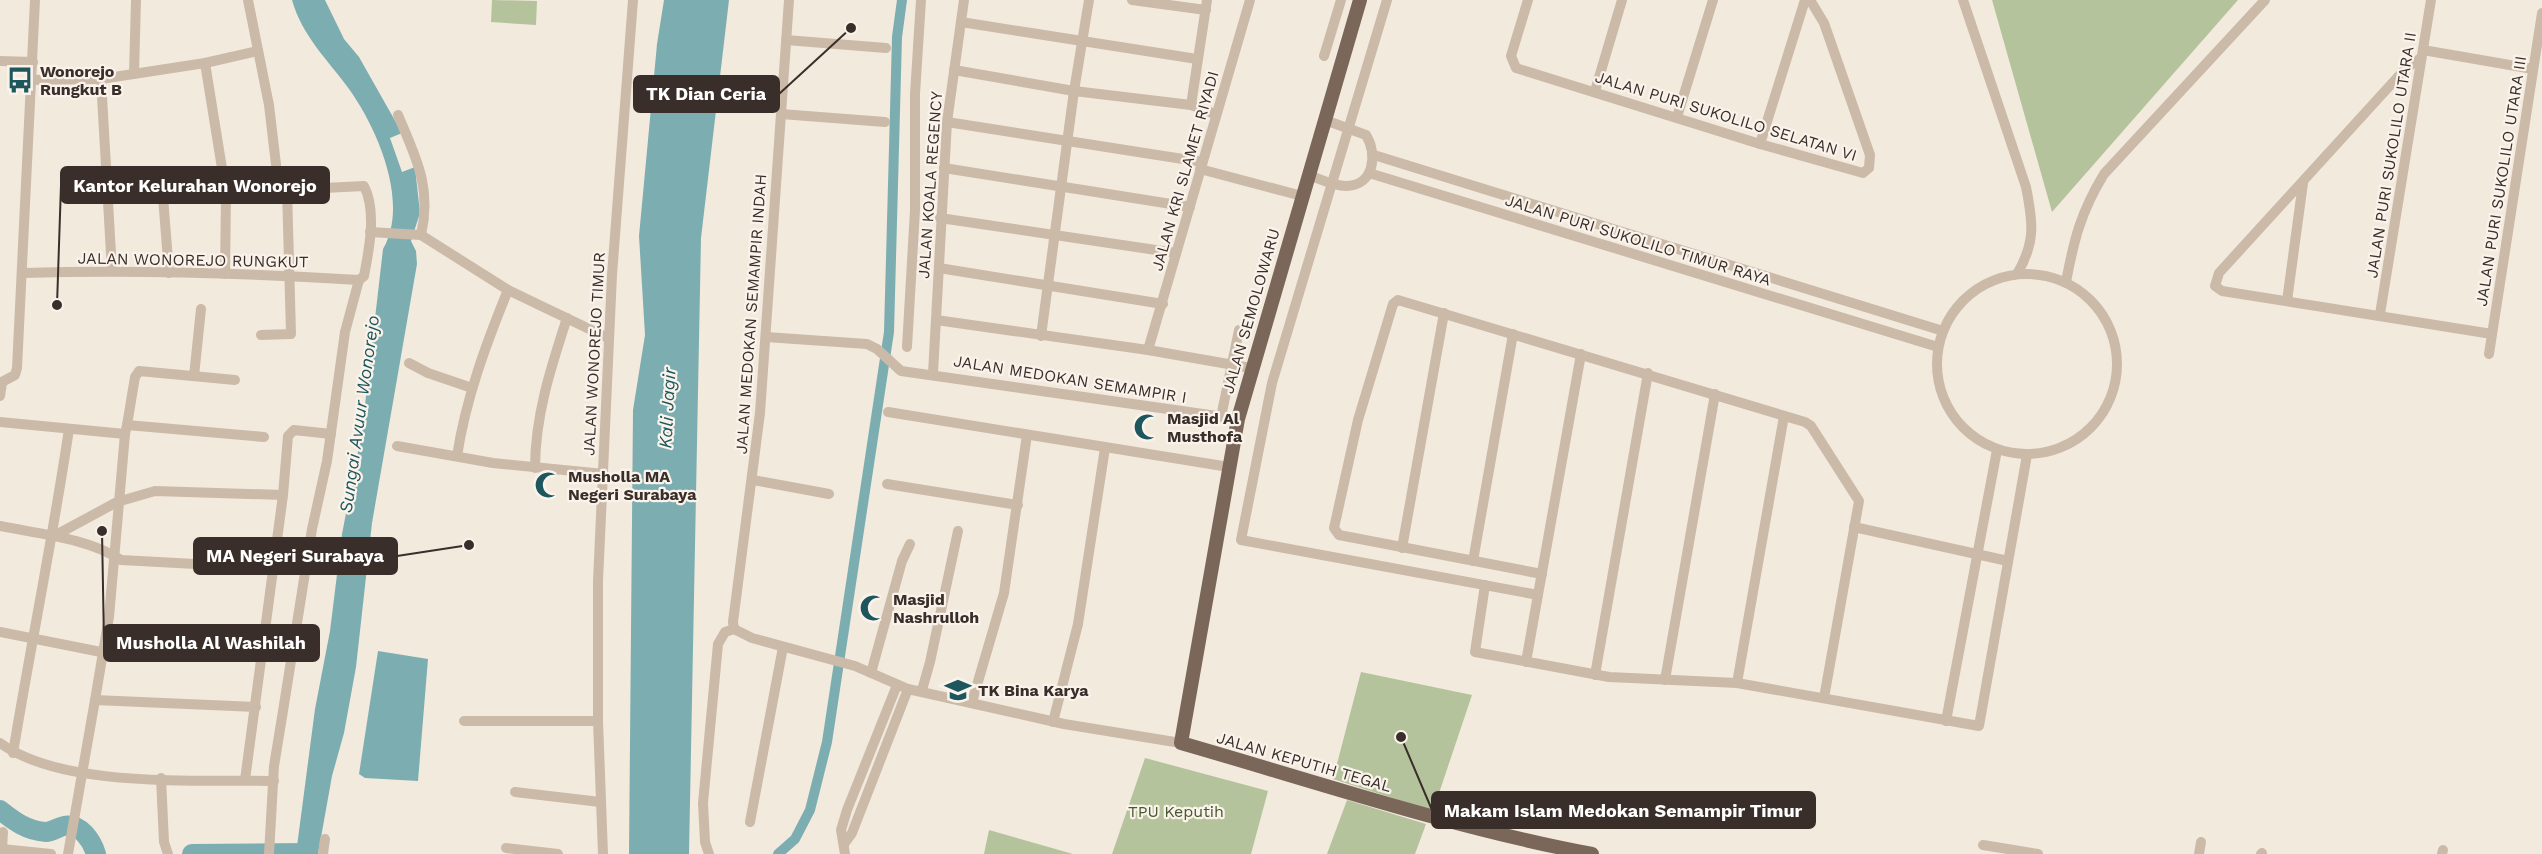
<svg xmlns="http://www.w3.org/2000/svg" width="2542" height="854" font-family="'Work Sans',sans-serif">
  <rect width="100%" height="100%" fill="#f3eade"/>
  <g fill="#b5c39d">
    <path d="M492,0L537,1L536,25L491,22Z"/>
    <path d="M1992,0H2238L2052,212Z"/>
    <path d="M1361,672L1472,695L1433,811L1333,779Z"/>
    <path d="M1145,758L1268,791L1251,854H1112Z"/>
    <path d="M1347,800L1426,824L1415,854H1327Z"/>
    <path d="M989,830L1073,854H984Z"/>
  </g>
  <g fill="#7caeb1">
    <path d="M292,0H325L344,39L359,57L402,133L390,138L402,172L415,167L420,213L411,241L416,251L417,264L372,523L356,667L344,733L332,776L318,854H296L315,709L330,631L342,534L362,431L383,249C410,203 377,128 349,89C328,60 302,36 292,0Z"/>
    <path d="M664,0H729L701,238L689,854H629L633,410L645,335L639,236L657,44Z"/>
    <path d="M378,651L428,659L418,781L365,778L359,774Z"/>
  </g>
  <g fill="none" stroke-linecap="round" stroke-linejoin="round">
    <path stroke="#7caeb1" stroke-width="10" d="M778,854L795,839L810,810L827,742L889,332L897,37L902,0"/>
    <g stroke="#7caeb1" stroke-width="20">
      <path d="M0,810C14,821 27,831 46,832C52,832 58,827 64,826C80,822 92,841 96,854"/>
      <path d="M192,854L306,853"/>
    </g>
    <g stroke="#ccbaa9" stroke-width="10">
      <path d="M248,0L269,105L279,190"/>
      <path d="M1132,0L1206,10"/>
      <path d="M1207,0L1191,105L1215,114"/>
      <path d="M1387,0L1272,383L1241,540L1538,595"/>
      <path d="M1528,0L1511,56L1516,68L1760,144L1863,173L1869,168L1870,155L1824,23L1810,0"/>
      <path d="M1963,0L2026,187C2033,222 2036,242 2017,274"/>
      <path d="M961,22L1197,59"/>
      <path d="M786,40L886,48"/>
      <path d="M2423,50L2533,69"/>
      <path d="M1324,56L1341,0"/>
      <path d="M2421,58L2406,68L2219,273L2215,286L2222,291L2492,334"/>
      <path d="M0,61L33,62"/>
      <path d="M205,63L226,193L225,274"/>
      <path d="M954,70L1074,91L1191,105"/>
      <path d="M134,74L136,0"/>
      <path d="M101,79L112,271"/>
      <path d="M31,80L101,79L205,63L258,51"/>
      <path d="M1595,91L1622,0"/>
      <path d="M781,114L885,122"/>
      <path d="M398,115C416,158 432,187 421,235"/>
      <path d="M1677,117L1713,0"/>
      <path d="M947,122L1202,162"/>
      <path d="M1760,144L1805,0"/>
      <path d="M1374,155L1943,331"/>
      <path d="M944,168L1190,207"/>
      <path d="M1200,169L1302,196"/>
      <path d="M1369,173L1938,347"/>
      <path d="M1308,175C1320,179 1333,186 1346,186C1374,186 1378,154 1366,135L1325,120"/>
      <path d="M163,197L169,273"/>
      <path d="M940,218L1176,253"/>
      <path d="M370,232L421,235L508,290L608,338"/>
      <path d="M939,268L1163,304"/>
      <path d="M23,273C135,270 247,273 359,280L364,276C369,250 377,211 364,186L107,199"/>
      <circle cx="2027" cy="364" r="90"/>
      <path d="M2066,282C2074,239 2081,212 2104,174L2265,0"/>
      <path d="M2287,301L2303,183"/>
      <path d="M2380,314L2431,0"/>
      <path d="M936,320L1148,350L1251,368"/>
      <path d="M261,335L291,334L287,189"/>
      <path d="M1041,336L1074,91L1089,0"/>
      <path d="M766,337L867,344L877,349L901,371L1238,419"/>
      <path d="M907,347L915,210V94L921,0"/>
      <path d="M1148,350L1250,0"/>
      <path d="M2489,354L2542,13"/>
      <path d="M409,363L428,373L472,388"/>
      <path d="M933,373L947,122L964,0"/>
      <path d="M194,376L201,309"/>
      <path d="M0,383L15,375L17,368L35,0"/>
      <path d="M0,396L2,383"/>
      <path d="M888,412L1229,467"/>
      <path d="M1221,417L1239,330"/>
      <path d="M0,422L125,434L127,425L264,437"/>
      <path d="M127,425L135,377L139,371L235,380"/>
      <path d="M397,446L493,463L604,474"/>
      <path d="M457,456C466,398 486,344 508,290"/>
      <path d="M535,468C535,416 551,367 567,318"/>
      <path d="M753,480L829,494"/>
      <path d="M887,484L1018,505"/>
      <path d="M0,526C39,534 88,538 121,560L272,568"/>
      <path d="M1854,527L2008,561"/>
      <path d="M54,536L117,502L155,491L283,495"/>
      <path d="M1402,548L1444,313"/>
      <path d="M1473,561L1513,334"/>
      <path d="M1542,574L1339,535L1334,528L1358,420L1393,304L1398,300L1805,422L1811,426L1859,501L1824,698"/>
      <path d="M1485,585L1475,652L1609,677L1737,683L1979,726L2027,455"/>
      <path d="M734,629L733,622L760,413L789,0"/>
      <path d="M734,629L752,638L855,666L908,689L1064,724L1181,743"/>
      <path d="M107,630L153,635H228"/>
      <path d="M0,632L101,652"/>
      <path d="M1526,662L1581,354"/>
      <path d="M871,673L902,561L910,544"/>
      <path d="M1595,675L1648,373"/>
      <path d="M1665,680L1715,394"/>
      <path d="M1737,683L1784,416"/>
      <path d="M922,690L930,662L958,531"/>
      <path d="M95,700L109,617L125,434"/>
      <path d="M972,702L1004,593L1027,435"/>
      <path d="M464,721H598"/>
      <path d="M1946,721L1997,450"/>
      <path d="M1053,722L1078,624L1105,448"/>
      <path d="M0,743C64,789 196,779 274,781"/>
      <path d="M13,753C31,644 53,537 69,429"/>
      <path d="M161,778L164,842L168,854"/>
      <path d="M245,780L283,495L288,436L294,430L331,434"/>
      <path d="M515,792L600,802"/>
      <path d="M750,822L783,647"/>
      <path d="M844,844L852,833L908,689"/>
      <path d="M1983,845L2038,854"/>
      <path d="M506,848L558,854"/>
      <path d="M2,849L3,832"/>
      <path d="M1,854L2,849L51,854"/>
      <path d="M68,854L95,700L256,707"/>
      <path d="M269,854L274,766L283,711L312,529L327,461L345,332L359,280"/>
      <path d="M323,854L325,839"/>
      <path d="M603,854L598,721V581L612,275L633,0"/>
      <path d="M709,854L705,842L703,803L718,644L725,632L734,629"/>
      <path d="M845,854L841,830L847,810L897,685"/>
      <path d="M2199,854L2201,842"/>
      <path d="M2261,854L2262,853"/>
      <path d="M2442,854L2443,850"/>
    </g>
    <path stroke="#7b665a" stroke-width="14" d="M1360,0L1238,419L1181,743C1317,782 1453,828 1592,854"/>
  </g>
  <defs>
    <g id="bus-bare" transform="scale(2.07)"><path d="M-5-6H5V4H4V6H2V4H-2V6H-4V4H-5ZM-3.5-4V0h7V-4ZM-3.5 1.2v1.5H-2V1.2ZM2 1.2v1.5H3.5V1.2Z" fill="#1d565c" stroke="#faf3eb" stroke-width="2.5" paint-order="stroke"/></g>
    <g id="mosque-bare" transform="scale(2.07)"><path d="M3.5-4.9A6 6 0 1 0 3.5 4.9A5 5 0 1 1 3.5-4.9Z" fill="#1d565c" stroke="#faf3eb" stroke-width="2.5" paint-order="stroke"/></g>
    <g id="school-bare" transform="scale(2.07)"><path d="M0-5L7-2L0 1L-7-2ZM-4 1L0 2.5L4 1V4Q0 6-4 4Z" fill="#1d565c" stroke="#faf3eb" stroke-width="2.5" paint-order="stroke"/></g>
  </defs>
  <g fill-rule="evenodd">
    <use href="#bus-bare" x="20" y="80"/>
    <use href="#mosque-bare" x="1147" y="427"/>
    <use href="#mosque-bare" x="548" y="485"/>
    <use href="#mosque-bare" x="873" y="608"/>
    <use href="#school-bare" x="958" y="690"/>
  </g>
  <g text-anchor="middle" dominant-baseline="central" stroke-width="4.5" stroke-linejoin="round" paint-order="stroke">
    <g font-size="16" font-weight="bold" fill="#392e29" stroke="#faf3eb" text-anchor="start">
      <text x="40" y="71">Wonorejo<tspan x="40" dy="18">Rungkut B</tspan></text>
      <text x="1167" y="418">Masjid Al<tspan x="1167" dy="18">Musthofa</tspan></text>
      <text x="568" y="476">Musholla MA<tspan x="568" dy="18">Negeri Surabaya</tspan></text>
      <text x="893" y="599">Masjid<tspan x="893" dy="18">Nashrulloh</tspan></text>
      <text x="978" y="690">TK Bina Karya</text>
    </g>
    <g font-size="16" fill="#392e29" stroke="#faf3eb">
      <text transform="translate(1726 116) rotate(17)">JALAN PURI SUKOLILO SELATAN VI</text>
      <text transform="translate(2391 155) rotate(-81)">JALAN PURI SUKOLILO UTARA II</text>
      <text transform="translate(1185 171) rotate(-74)">JALAN KRI SLAMET RIYADI</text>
      <text transform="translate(2501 181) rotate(-81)">JALAN PURI SUKOLILO UTARA III</text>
      <text transform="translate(930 185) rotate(-86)">JALAN KOALA REGENCY</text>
      <text transform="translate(1638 240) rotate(17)">JALAN PURI SUKOLILO TIMUR RAYA</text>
      <text transform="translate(193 260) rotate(1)">JALAN WONOREJO RUNGKUT</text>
      <text transform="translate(1251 311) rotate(-74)">JALAN SEMOLOWARU</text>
      <text transform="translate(751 314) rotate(-86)">JALAN MEDOKAN SEMAMPIR INDAH</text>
      <text transform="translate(594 354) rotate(-87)">JALAN WONOREJO TIMUR</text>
      <text transform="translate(1070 379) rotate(9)">JALAN MEDOKAN SEMAMPIR I</text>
      <text transform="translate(1304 762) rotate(16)">JALAN KEPUTIH TEGAL</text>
    </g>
    <g font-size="16" fill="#47582c" stroke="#faf3eb">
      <text x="1176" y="811">TPU Keputih</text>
    </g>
    <g font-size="18" font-style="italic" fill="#1d565c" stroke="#faf3eb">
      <text transform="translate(667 408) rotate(-87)">Kali Jagir</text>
      <text transform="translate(359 414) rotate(-82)">Sungai Avuur Wonorejo</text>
    </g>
  </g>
  <path fill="none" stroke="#392e29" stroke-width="2" d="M851 28L779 94M57 305L61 185M469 545L397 556M102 531L104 643M1401 737L1432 810"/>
  <g fill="#392e29" stroke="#faf3eb" stroke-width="2">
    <circle cx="851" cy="28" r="6"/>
    <circle cx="57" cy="305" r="6"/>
    <circle cx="469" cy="545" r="6"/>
    <circle cx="102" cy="531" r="6"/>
    <circle cx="1401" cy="737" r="6"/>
  </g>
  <g fill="#392e29" stroke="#392e29" stroke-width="2">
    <rect x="634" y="76" width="145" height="36" rx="6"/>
    <rect x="61" y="167" width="268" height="36" rx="6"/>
    <rect x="194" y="538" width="203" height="36" rx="6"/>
    <rect x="104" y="625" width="215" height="36" rx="6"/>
    <rect x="1432" y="792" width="383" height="36" rx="6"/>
  </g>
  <g font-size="18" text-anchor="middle" font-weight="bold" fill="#fff">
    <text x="706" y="100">TK Dian Ceria</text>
    <text x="195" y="192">Kantor Kelurahan Wonorejo</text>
    <text x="295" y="562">MA Negeri Surabaya</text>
    <text x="211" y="649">Musholla Al Washilah</text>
    <text x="1623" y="817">Makam Islam Medokan Semampir Timur</text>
  </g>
</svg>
